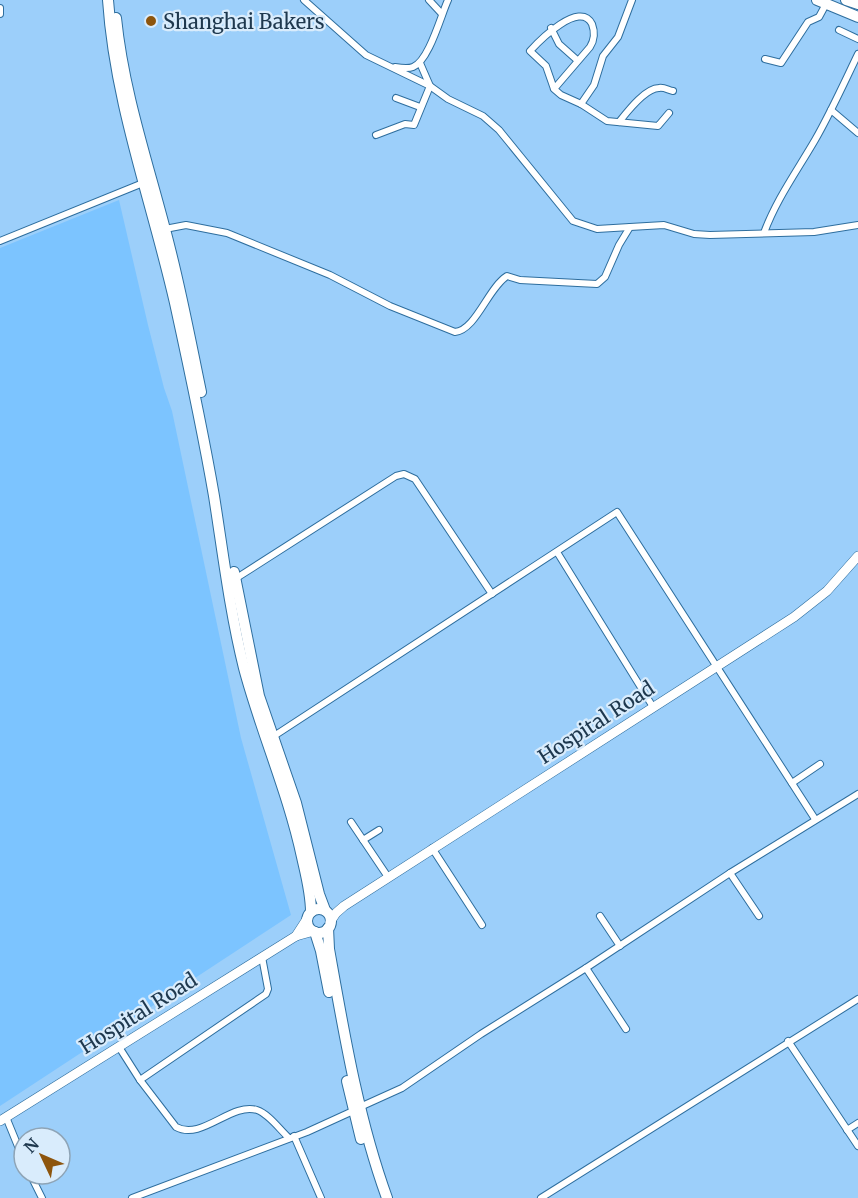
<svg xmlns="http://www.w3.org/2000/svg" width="858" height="1198" font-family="Merriweather,serif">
  <rect width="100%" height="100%" fill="#9ccffa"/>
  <path fill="#7cc4ff" d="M119,200L148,325L164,388L172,411L241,738L291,915L0,1106V248Z"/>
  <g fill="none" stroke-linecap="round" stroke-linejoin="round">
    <g stroke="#2e6e9e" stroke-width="8">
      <g id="street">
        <path d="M304,0L366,55L430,86L448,99L483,116L499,130L573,221L597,229L630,227"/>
        <path d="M429,0L442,14"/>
        <path d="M0,8V14"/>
        <path d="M551,28L559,44L577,60"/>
        <path d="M839,30L858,39"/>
        <path d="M765,59L781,63L808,22L819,17L826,4"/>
        <path d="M395,67C401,68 408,69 413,67C429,61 441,15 448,0"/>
        <path d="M554,89L590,47C595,39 595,32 592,24C580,0 540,40 530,51L546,66L554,89L561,95L581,104L607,121L658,126L669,113"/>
        <path d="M396,98L420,107"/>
        <path d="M581,104L594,85L603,56L618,37L632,0"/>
        <path d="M831,110L858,133"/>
        <path d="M619,122C627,112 645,88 659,88C664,87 668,90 673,91"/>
        <path d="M376,135L405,124L414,125L430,86L420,63"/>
        <path d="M165,229L186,225L227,233L330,275L390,306L455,332C476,330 488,288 507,276L520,280L597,284L605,277L619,245L630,227L664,225L694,234L710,235L814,232L858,225"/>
        <path d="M764,233C776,200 797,171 815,140C831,112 844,83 858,54"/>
        <path d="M0,241L143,183"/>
        <path d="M557,552L653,707"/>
        <path d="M235,579L396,476L404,474L415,479L492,594"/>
        <path d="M274,736L617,512L815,819"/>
        <path d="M792,783L820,764"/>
        <path d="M351,822L388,877"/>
        <path d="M363,840L379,830"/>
        <path d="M432,848L482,925"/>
        <path d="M730,873L759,916"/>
        <path d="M600,916L620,946"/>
        <path d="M586,968L626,1029"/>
        <path d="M788,1041L858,1146"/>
        <path d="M119,1047L140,1080L176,1127C202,1141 231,1102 257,1110C269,1114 280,1130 289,1138"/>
        <path d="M140,1080L266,994L268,989L262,957"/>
        <path d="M360,1107L402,1088L481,1034L586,968L730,873L858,794"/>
        <path d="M6,1117L24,1161"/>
        <path d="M847,1130L858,1123"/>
        <path d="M294,1136L321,1198"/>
        <path d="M30,1174L42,1198"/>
        <path d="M132,1198L307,1132L353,1111"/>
        <path d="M541,1198L858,999"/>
      </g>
    </g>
    <g stroke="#2e6e9e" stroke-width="10">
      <g id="secondary">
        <path d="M330,922L336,913L344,906L794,617L827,591L858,556"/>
        <path d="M296,936L307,919"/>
        <path d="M0,1121L296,936L314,931"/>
      </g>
    </g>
    <g stroke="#2e6e9e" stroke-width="12">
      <g id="highway">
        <path d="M108,0C115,104 152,202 175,303C189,367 203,432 214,496C223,553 230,612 244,668C261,732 288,792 302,857C306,875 311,893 311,912"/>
        <path d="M817,0L858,17"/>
        <path d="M846,0L858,4"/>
        <path d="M116,18C124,97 151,172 170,249C182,296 191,344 201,392"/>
        <path d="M234,572L259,696L296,803L319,894L325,910"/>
        <circle cx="319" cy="921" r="12"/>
        <path d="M328,928L329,949C344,1033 358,1118 387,1198"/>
        <path d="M315,932L321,951L329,992"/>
        <path d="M347,1081L361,1139"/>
      </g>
    </g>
    <use href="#street" stroke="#fff" stroke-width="6"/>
    <use href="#secondary" stroke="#fff" stroke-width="9"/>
    <use href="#highway" stroke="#fff" stroke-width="10"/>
  </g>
  <circle fill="#8d550d" stroke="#d9ecfc" stroke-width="2" cx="151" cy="21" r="6"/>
  <g text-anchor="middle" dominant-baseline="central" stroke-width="4.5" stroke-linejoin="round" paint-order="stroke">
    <g font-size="20" fill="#1e384e" stroke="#d9ecfc" text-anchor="start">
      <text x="163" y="21">Shanghai Bakers</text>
    </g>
    <g font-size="20" fill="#1e384e" stroke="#d9ecfc">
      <text transform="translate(596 722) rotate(-33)">Hospital Road</text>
      <text transform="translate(138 1013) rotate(-32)">Hospital Road</text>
    </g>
  </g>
  <g transform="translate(42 1156) rotate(314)"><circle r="28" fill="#d9ecfc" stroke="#8ea4b6" stroke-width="1.5"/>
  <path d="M0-4.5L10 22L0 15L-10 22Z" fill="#8d550d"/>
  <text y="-9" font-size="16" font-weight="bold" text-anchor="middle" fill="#1e384e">N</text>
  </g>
</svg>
